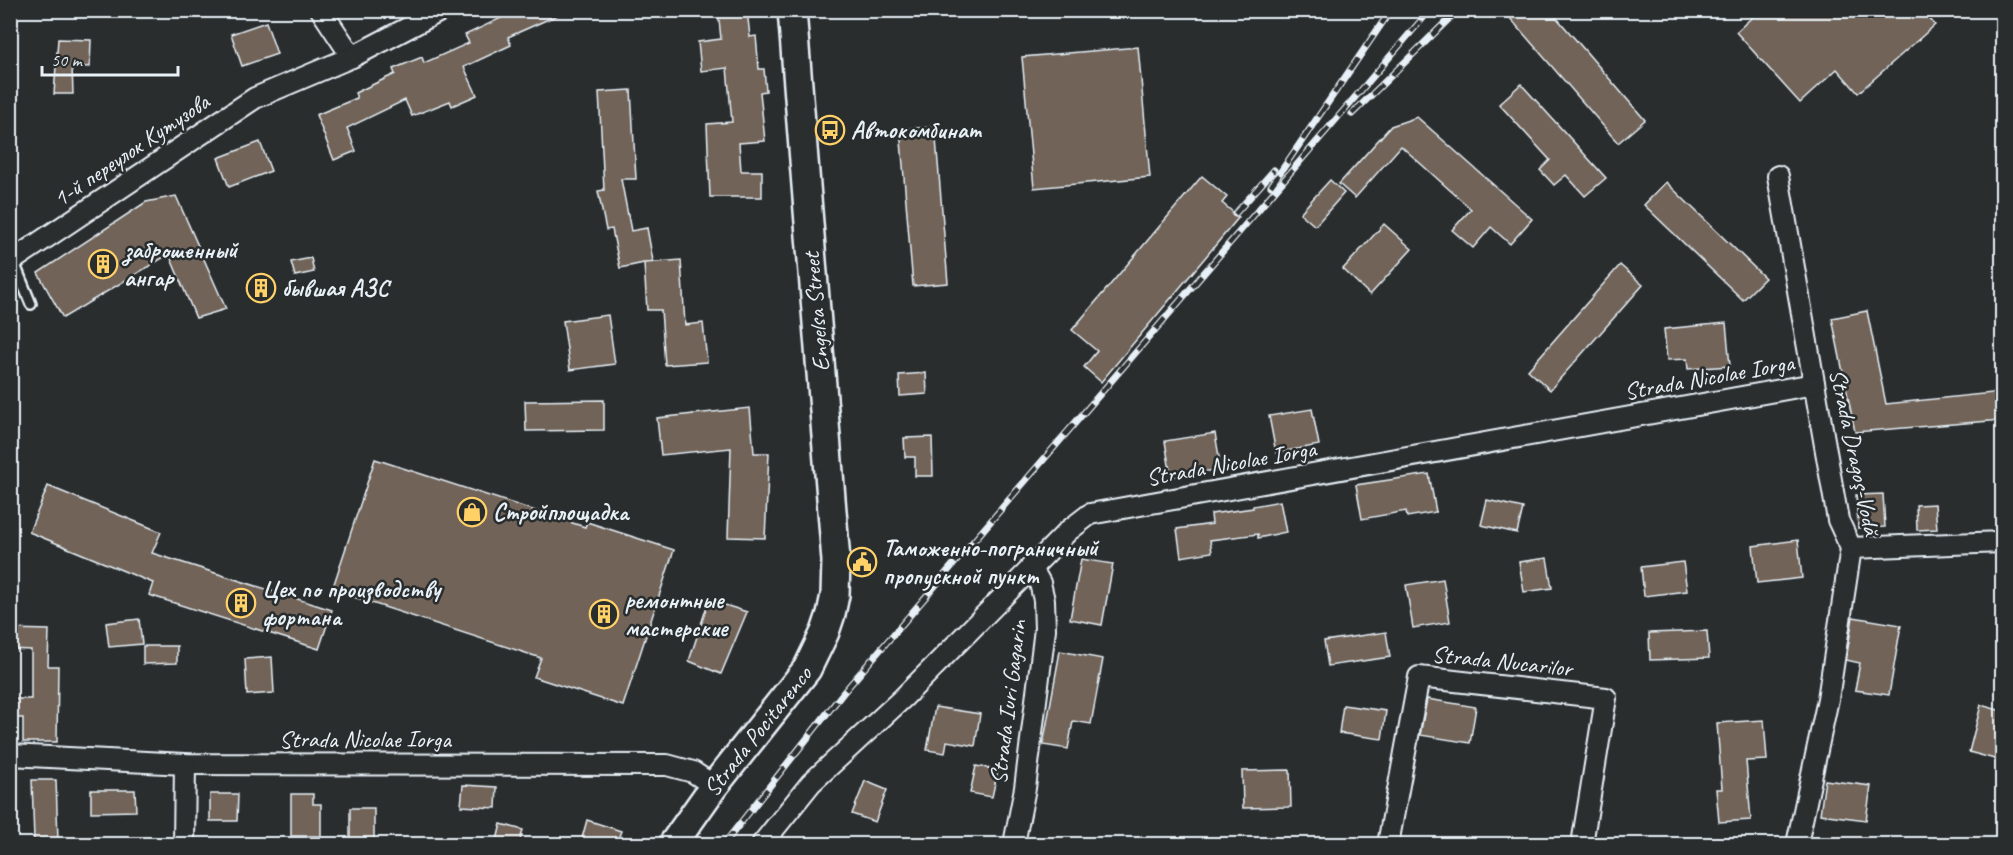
<svg xmlns="http://www.w3.org/2000/svg" width="2013" height="855" font-family="Caveat,sans-serif">
  <rect width="100%" height="100%" fill="#2a2d2e"/>
  <filter id="ink" filterUnits="userSpaceOnUse"><feTurbulence type="fractalNoise" baseFrequency=".0167" numOctaves="2"/><feDisplacementMap in="SourceGraphic" scale="12" xChannelSelector="R" yChannelSelector="G"/><feConvolveMatrix kernelMatrix="1 2 1 2 8 2 1 2 1" color-interpolation-filters="sRGB"/></filter>
  <g filter="url(#ink)">
    <g fill="#716458" stroke="#e8f1f8" stroke-width="1.5">
      <path d="M518,10H569L508,37L511,45L464,67L477,95L452,106L450,101L412,116L405,100L347,128L356,151L334,160L316,115L357,98L355,93L395,74L393,69L422,57L424,63L469,43L465,35Z"/>
      <path d="M718,10H747L750,37L756,36L759,69H764L766,91L760,92L765,141L739,143L741,171H762V197H710L707,124L732,122L727,68L701,71L698,42L721,39Z"/>
      <path d="M1503,10H1550L1645,120L1618,143Z"/>
      <path d="M1760,10H1922L1935,25L1858,93L1837,69L1800,103L1736,32Z"/>
      <path d="M266,22L277,54L242,66L231,34Z"/>
      <path d="M58,39L91,40L90,67L72,66L73,94H54Z"/>
      <path d="M1138,47L1150,177L1034,188L1022,57Z"/>
      <path d="M1521,84L1606,178L1585,196L1566,175L1554,185L1540,170L1550,160L1499,104Z"/>
      <path d="M631,90L636,179H621L631,231L647,228L653,261L645,263L681,260L685,325L703,323L707,362L665,365L661,310H647L644,263L620,268L612,229L606,230L598,191L604,190L599,92Z"/>
      <path d="M1417,117L1532,219L1510,244L1491,227L1473,248L1452,230L1471,209L1401,146L1355,198L1339,184L1391,126Z"/>
      <path d="M935,127L948,283L913,286L900,129Z"/>
      <path d="M260,142L271,171L229,187L218,158Z"/>
      <path d="M1202,176L1227,197L1222,203L1239,217L1101,382L1084,367L1097,351L1072,330Z"/>
      <path d="M1330,180L1344,193L1315,226L1300,213Z"/>
      <path d="M1666,182L1765,278L1743,300L1644,205Z"/>
      <path d="M176,196L226,309L196,318L169,254L63,318L38,273L146,202Z"/>
      <path d="M1384,224L1412,249L1370,295L1343,269Z"/>
      <path d="M311,258L314,272L295,276L291,262Z"/>
      <path d="M1620,265L1643,285L1550,390L1528,370Z"/>
      <path d="M1867,311L1886,404L2002,392V420L1855,432L1832,318Z"/>
      <path d="M608,315L615,364L570,370L563,321Z"/>
      <path d="M1726,323L1730,366L1688,369L1687,359L1667,360L1664,329Z"/>
      <path d="M926,373L927,394L900,396L899,375Z"/>
      <path d="M604,400V430L526,431L525,401Z"/>
      <path d="M750,408L754,453H769L765,538L728,537L731,448L661,455L657,418Z"/>
      <path d="M1312,409L1319,445L1276,453L1269,416Z"/>
      <path d="M1215,433L1221,469L1171,477L1165,441Z"/>
      <path d="M932,437L933,476H915V457H905L904,438Z"/>
      <path d="M375,459L585,527L587,522L674,550L623,706L534,677L541,658L332,590Z"/>
      <path d="M1429,474L1436,512L1407,517L1406,511L1362,519L1356,485Z"/>
      <path d="M48,486L161,532L152,553L332,610L319,649L149,595L153,583L29,532Z"/>
      <path d="M1883,494L1885,527L1858,528L1856,495Z"/>
      <path d="M1487,500L1523,508L1517,533L1481,525Z"/>
      <path d="M1280,501L1286,532L1258,538V534L1210,540L1212,552L1181,557L1177,529L1212,524L1211,514L1253,508V506Z"/>
      <path d="M1935,504L1937,529L1917,530L1916,505Z"/>
      <path d="M1798,540L1802,578L1757,583L1753,546Z"/>
      <path d="M1547,558L1552,588L1524,592L1519,562Z"/>
      <path d="M1081,559L1113,564L1102,625L1070,619Z"/>
      <path d="M1683,562L1687,591L1644,596L1641,567Z"/>
      <path d="M1443,579L1450,622L1413,628L1406,585Z"/>
      <path d="M709,600L747,612L721,674L689,661Z"/>
      <path d="M1853,617L1901,625L1889,695L1855,690L1860,663L1846,660Z"/>
      <path d="M139,619L142,644L109,647L106,623Z"/>
      <path d="M10,629L49,630L48,666H58L57,742H23V718H10V699H31V650L10,649Z"/>
      <path d="M1707,631L1709,658L1650,660L1649,633Z"/>
      <path d="M1386,632L1390,657L1328,666L1324,641Z"/>
      <path d="M143,646H177V663L143,664Z"/>
      <path d="M1060,651L1103,659L1091,724L1073,721L1068,749L1043,745Z"/>
      <path d="M272,657L274,693L247,695L245,659Z"/>
      <path d="M1427,699L1476,707L1470,743L1420,735Z"/>
      <path d="M1343,705L1386,711L1382,739L1339,733Z"/>
      <path d="M1981,705L2002,711V761L1969,752Z"/>
      <path d="M935,707L980,714L975,746L947,741L945,753L927,750Z"/>
      <path d="M1764,720L1767,760L1746,761L1751,820L1719,822L1716,789H1722L1717,723Z"/>
      <path d="M976,766L998,770L992,797L970,793Z"/>
      <path d="M1290,770L1291,807L1243,808L1242,771Z"/>
      <path d="M32,780H56L58,841L34,840Z"/>
      <path d="M1825,780L1871,786L1866,820L1820,814Z"/>
      <path d="M865,781L887,790L875,822L852,814Z"/>
      <path d="M463,785L497,787L496,808L461,806Z"/>
      <path d="M91,790H135L136,811L91,812Z"/>
      <path d="M210,794H238L237,821H210Z"/>
      <path d="M291,794H313V804H321V836H291Z"/>
      <rect x="350" y="808" width="24" height="36"/>
      <path d="M587,820L621,831L616,844H601L582,838Z"/>
      <path d="M501,824L523,830L519,844H496Z"/>
    </g>
    <g fill="none" stroke-linecap="round" stroke-linejoin="round">
      <g stroke="#e8f1f8" stroke-width="14">
        <path id="lane" d="M13,260L31,304"/>
      </g>
      <g stroke="#e8f1f8" stroke-width="24">
        <g id="street">
          <path d="M321,10L352,57"/>
          <path d="M1778,176L1838,520L1851,548L1828,699L1797,844"/>
          <path d="M13,260L255,98L352,57L442,10"/>
          <path d="M1851,548L2002,542"/>
          <path d="M10,755L185,764L667,765L693,772L714,786"/>
          <path d="M184,844L185,764"/>
          <path d="M762,844L811,783L903,698L1068,531L1090,514L1814,384"/>
          <path d="M1014,844L1025,788L1045,629L1044,600L1040,583L1031,567"/>
          <path d="M1388,844L1419,677L1606,698L1582,844"/>
        </g>
      </g>
      <g stroke="#e8f1f8" stroke-width="32">
        <g id="secondary">
          <path id="s1" d="M673,844L714,786L807,669L825,632L831,614L835,595L836,561L792,10"/>
        </g>
      </g>
      <use href="#lane" stroke="#2a2d2e" stroke-width="9"/>
      <use href="#street" stroke="#2a2d2e" stroke-width="20"/>
      <use href="#secondary" stroke="#2a2d2e" stroke-width="27"/>
      <g stroke="#e8f1f8" stroke-width="7">
        <g id="rail">
          <path d="M1352,114L1458,10"/>
          <path d="M1271,186L1391,10"/>
          <path d="M1235,214L1274,170"/>
          <path d="M724,844L843,693L1430,10"/>
        </g>
      </g>
      <use href="#rail" stroke="#2a2d2e" stroke-width="4.5" stroke-dasharray="14" stroke-linecap="butt"/>
    </g>
  </g>
  <defs>
    <g id="bus-ring" transform="scale(1.5)"><circle r="9.5" fill="#2a2d2e" stroke="#ffd166" stroke-width="1.5"/><path d="M-5-6H5V4H4V6H2V4H-2V6H-4V4H-5ZM-3.5-4V0h7V-4ZM-3.5 1.2v1.5H-2V1.2ZM2 1.2v1.5H3.5V1.2Z" fill="#ffd166"/></g>
    <g id="building-ring" transform="scale(1.5)"><circle r="9.5" fill="#2a2d2e" stroke="#ffd166" stroke-width="1.5"/><path d="M-4-6H4V6H1V3H-1V6H-4ZM-2.5-4.3h1.7v1.8h-1.7ZM.8-4.3h1.7v1.8H.8ZM-2.5-1h1.7V.8h-1.7ZM.8-1h1.7V.8H.8Z" fill="#ffd166"/></g>
    <g id="shop-ring" transform="scale(1.5)"><circle r="9.5" fill="#2a2d2e" stroke="#ffd166" stroke-width="1.5"/><path d="M-5-2.5h2.3a2.7 3.5 0 0 1 5.4 0H5L5.5 6h-11ZM-1.5-2.5h3a1.5 2.3 0 0 0-3 0Z" fill="#ffd166"/></g>
    <g id="civic-ring" transform="scale(1.5)"><circle r="9.5" fill="#2a2d2e" stroke="#ffd166" stroke-width="1.5"/><path d="M-.6-6.5H3V-4.5H.6V-3L4-1V1h2V6H-6V1h2V-1L-.6-3ZM-1.2 2.5V6h2.4V2.5Z" fill="#ffd166"/></g>
  </defs>
  <g fill-rule="evenodd">
    <use href="#bus-ring" x="830" y="130"/>
    <use href="#building-ring" x="103" y="264"/>
    <use href="#building-ring" x="261" y="288"/>
    <use href="#shop-ring" x="472" y="512"/>
    <use href="#civic-ring" x="862" y="562"/>
    <use href="#building-ring" x="241" y="603"/>
    <use href="#building-ring" x="604" y="614"/>
  </g>
  <g text-anchor="middle" dominant-baseline="central" stroke-width="5" stroke-linejoin="round" paint-order="stroke">
    <g font-size="24" font-weight="bold" fill="#e8f1f8" stroke="#2a2d2e" text-anchor="start">
      <text x="851" y="130">Автокомбинат</text>
      <text x="124" y="250">заброшенный<tspan x="124" dy="28">ангар</tspan></text>
      <text x="282" y="288">бывшая АЗС</text>
      <text x="493" y="512">Стройплощадка</text>
      <text x="883" y="548">Таможенно-пограничный<tspan x="883" dy="28">пропускной пункт</tspan></text>
      <text x="262" y="589">Цех по производству<tspan x="262" dy="28">фортана</tspan></text>
      <text x="625" y="600">ремонтные<tspan x="625" dy="28">мастерские</tspan></text>
    </g>
    <g font-size="24" fill="#e8f1f8" stroke="#2a2d2e">
      <text transform="translate(131 150) rotate(-34)">1-й переулок Кутузова</text>
      <text transform="translate(816 312) rotate(-95)">Engelsa Street</text>
      <text transform="translate(1709 377) rotate(-10)">Strada Nicolae Iorga</text>
      <text transform="translate(1855 452) rotate(78)">Strada Dragoş-Vodă</text>
      <text transform="translate(1231 463) rotate(-10)">Strada Nicolae Iorga</text>
      <text transform="translate(1502 661) rotate(6)">Strada Nucarilor</text>
      <text transform="translate(1008 702) rotate(-83)">Strada Iuri Gagarin</text>
      <text stroke="none"><textPath href="#s1" startOffset="141">Strada Pocitarenco</textPath></text>
      <text x="365" y="739">Strada Nicolae Iorga</text>
    </g>
  </g>
  <rect width="2013" height="855" fill="none" stroke="#2a2d2e" stroke-width="36"/>
  <rect x="18" y="18" width="1977" height="819" fill="none" stroke="#e8f1f8" stroke-width="2" filter="url(#ink)"/>
  <path d="M42 66v9h136v-9" fill="none" stroke="#e8f1f8" stroke-width="3"/>
  <text x="51" y="66" font-size="18" fill="#e8f1f8" stroke="#2a2d2e" stroke-width="4.5" paint-order="stroke">50 m</text>
</svg>
